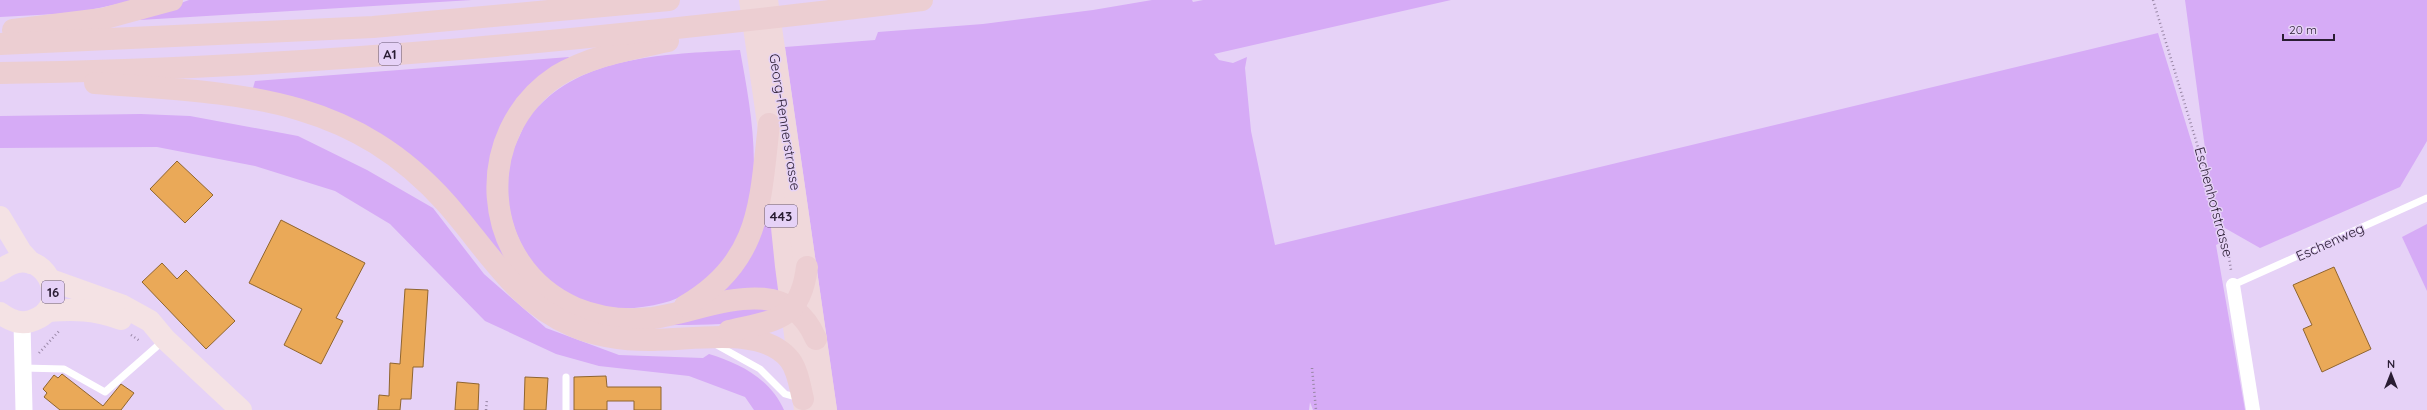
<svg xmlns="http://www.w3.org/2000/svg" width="2427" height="410" font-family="Quicksand,sans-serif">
  <rect width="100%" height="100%" fill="#e6d2f7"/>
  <g fill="#d6abf6">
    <path d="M0,0H137L75,13L0,17Z"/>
    <path d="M189,0H472L140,20L141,18Z"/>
    <path d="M1152,0H1192L1193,2L1203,0H1451L1214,54L1219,60L1233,63L1247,57L1245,68L1251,131L1275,245L2158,33L2214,215L2185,0H2427V141L2400,187L2260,248L2216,223L2222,242L2216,245L2245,410H1313L1310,402L1309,410H837L785,47L875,40L878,32L983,24L1093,10Z"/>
    <path d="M740,50C753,122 773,217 712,274C698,288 683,298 663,303C633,311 599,311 571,295C538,278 517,246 510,211C505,185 508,157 520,135C523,128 525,122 529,116C533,111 539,106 544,101C594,54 675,54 740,50Z"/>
    <path d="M569,57L567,62C546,78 521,93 508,117C460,200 509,300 600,323C607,325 617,324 624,324C669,324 712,311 755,303L772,305L777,309V313C747,326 710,324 677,325C635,326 609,333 567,315C517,294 488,240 455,201C405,142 331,105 256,91L253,88L255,81Z"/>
    <path d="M141,114L190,116L298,136L367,170L433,208L484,274L546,328L619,355L703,358L709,354C739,363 771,379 784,410H754L745,397L689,376L599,366L556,354L485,321L390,224L335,191L255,166L157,147L0,148V116Z"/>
    <path d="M772,204L779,292L724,296L721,291L767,205Z"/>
    <path d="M2427,224V291L2402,237Z"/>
  </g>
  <g fill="#eaa958" stroke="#90652f">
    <path d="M177,161L213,195L185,223L150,189Z"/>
    <path d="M281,220L365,263L336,318L343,321L321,364L284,345L302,309L249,283Z"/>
    <path d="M162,263L177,279L186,270L235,321L206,349L142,282Z"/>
    <path d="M2334,267L2371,349L2322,372L2303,329L2312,325L2293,285Z"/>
    <path d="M405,289L428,290L423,367H413L411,399H401L400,410H378L379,395L389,396L390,363L400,364Z"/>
    <path d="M62,374L103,406L121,384L134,393L121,410H60L44,397L47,393L43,389L54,375L58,378Z"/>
    <path d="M606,376L607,387H661V410H634V401H607V410H574V377Z"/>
    <path d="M525,377L548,378L546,410H524Z"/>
    <path d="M457,382L479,384L478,410H455Z"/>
  </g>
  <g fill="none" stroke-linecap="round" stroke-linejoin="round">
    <g stroke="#9987a6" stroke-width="2.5" stroke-dasharray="1 3" stroke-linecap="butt">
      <path d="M2153,0L2226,239L2231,270"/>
      <path d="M131,335L140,341"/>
      <path d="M39,353L60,330"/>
      <path d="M1312,368L1316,410"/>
      <path d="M486,410L487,399"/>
    </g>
    <g stroke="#fff" stroke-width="7">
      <path d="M2233,285L2427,198"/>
      <path d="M715,344L760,369L785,394L799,398"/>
      <path d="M23,368L64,369L105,392L163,341"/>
      <path d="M566,410V377"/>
    </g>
    <path stroke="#fff" stroke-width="14" d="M2233,285L2253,410"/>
    <path stroke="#fff" stroke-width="17" d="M22,323L24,410"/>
    <g stroke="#f4e2e4" stroke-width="22">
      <path d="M0,217L21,252L31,263"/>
      <path d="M0,271C41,236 78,307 31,321C19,325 9,320 0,313"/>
      <path d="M51,280L121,305L150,321L165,339L241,410"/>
      <path d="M47,311C74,309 95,309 121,319"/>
    </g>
    <g stroke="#f0d8db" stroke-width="22">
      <path d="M750,0L779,198L786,266L805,410"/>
      <path d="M767,0L826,410"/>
    </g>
    <g stroke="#ecced2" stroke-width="22">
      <path d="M13,30L102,19L172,0"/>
      <path d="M668,41C631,49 590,56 557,76C471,132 479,266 575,308C599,318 627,321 653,318C709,310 785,268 816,339"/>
      <path d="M0,44L373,27L669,0"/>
      <path d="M0,73C309,69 616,37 922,0"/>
      <path d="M95,83C232,94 347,92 446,203C486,248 515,302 573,326C596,336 625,340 650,340C690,341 762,324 790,360C798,371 800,387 803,399"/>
      <path d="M685,306C761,262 760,203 769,124"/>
      <path d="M729,331C775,320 800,322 807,267"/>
    </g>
  </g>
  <g text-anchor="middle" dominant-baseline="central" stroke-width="3" stroke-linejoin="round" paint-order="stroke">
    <g fill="#e6d2f7" stroke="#62536e" stroke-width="1">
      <rect x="379" y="43" width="22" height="22" rx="3"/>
      <rect x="765" y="205" width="32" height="22" rx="3"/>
      <rect x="42" y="281" width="22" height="22" rx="3"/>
    </g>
    <g font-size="13" font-weight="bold" fill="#2a1d33">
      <text x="390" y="54">A1</text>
      <text x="781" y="216">443</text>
      <text x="53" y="292">16</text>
    </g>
    <g font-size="14" fill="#2a1d33" stroke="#e6d2f7">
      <text transform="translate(785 122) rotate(81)">Georg-Rennerstrasse</text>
      <text transform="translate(2214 202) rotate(75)">Eschenhofstrasse</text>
      <text transform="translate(2330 242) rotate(-24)">Eschenweg</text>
    </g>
  </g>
  <g transform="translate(2391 374)" stroke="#e6d2f7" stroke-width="3" paint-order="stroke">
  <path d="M0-3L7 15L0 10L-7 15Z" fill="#2a1d33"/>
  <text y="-6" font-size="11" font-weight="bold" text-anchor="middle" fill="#2a1d33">N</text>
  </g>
  <path d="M2283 34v6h51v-6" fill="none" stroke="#2a1d33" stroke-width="2"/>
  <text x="2289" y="34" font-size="12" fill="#2a1d33" stroke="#e6d2f7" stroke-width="3" paint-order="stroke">20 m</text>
</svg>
